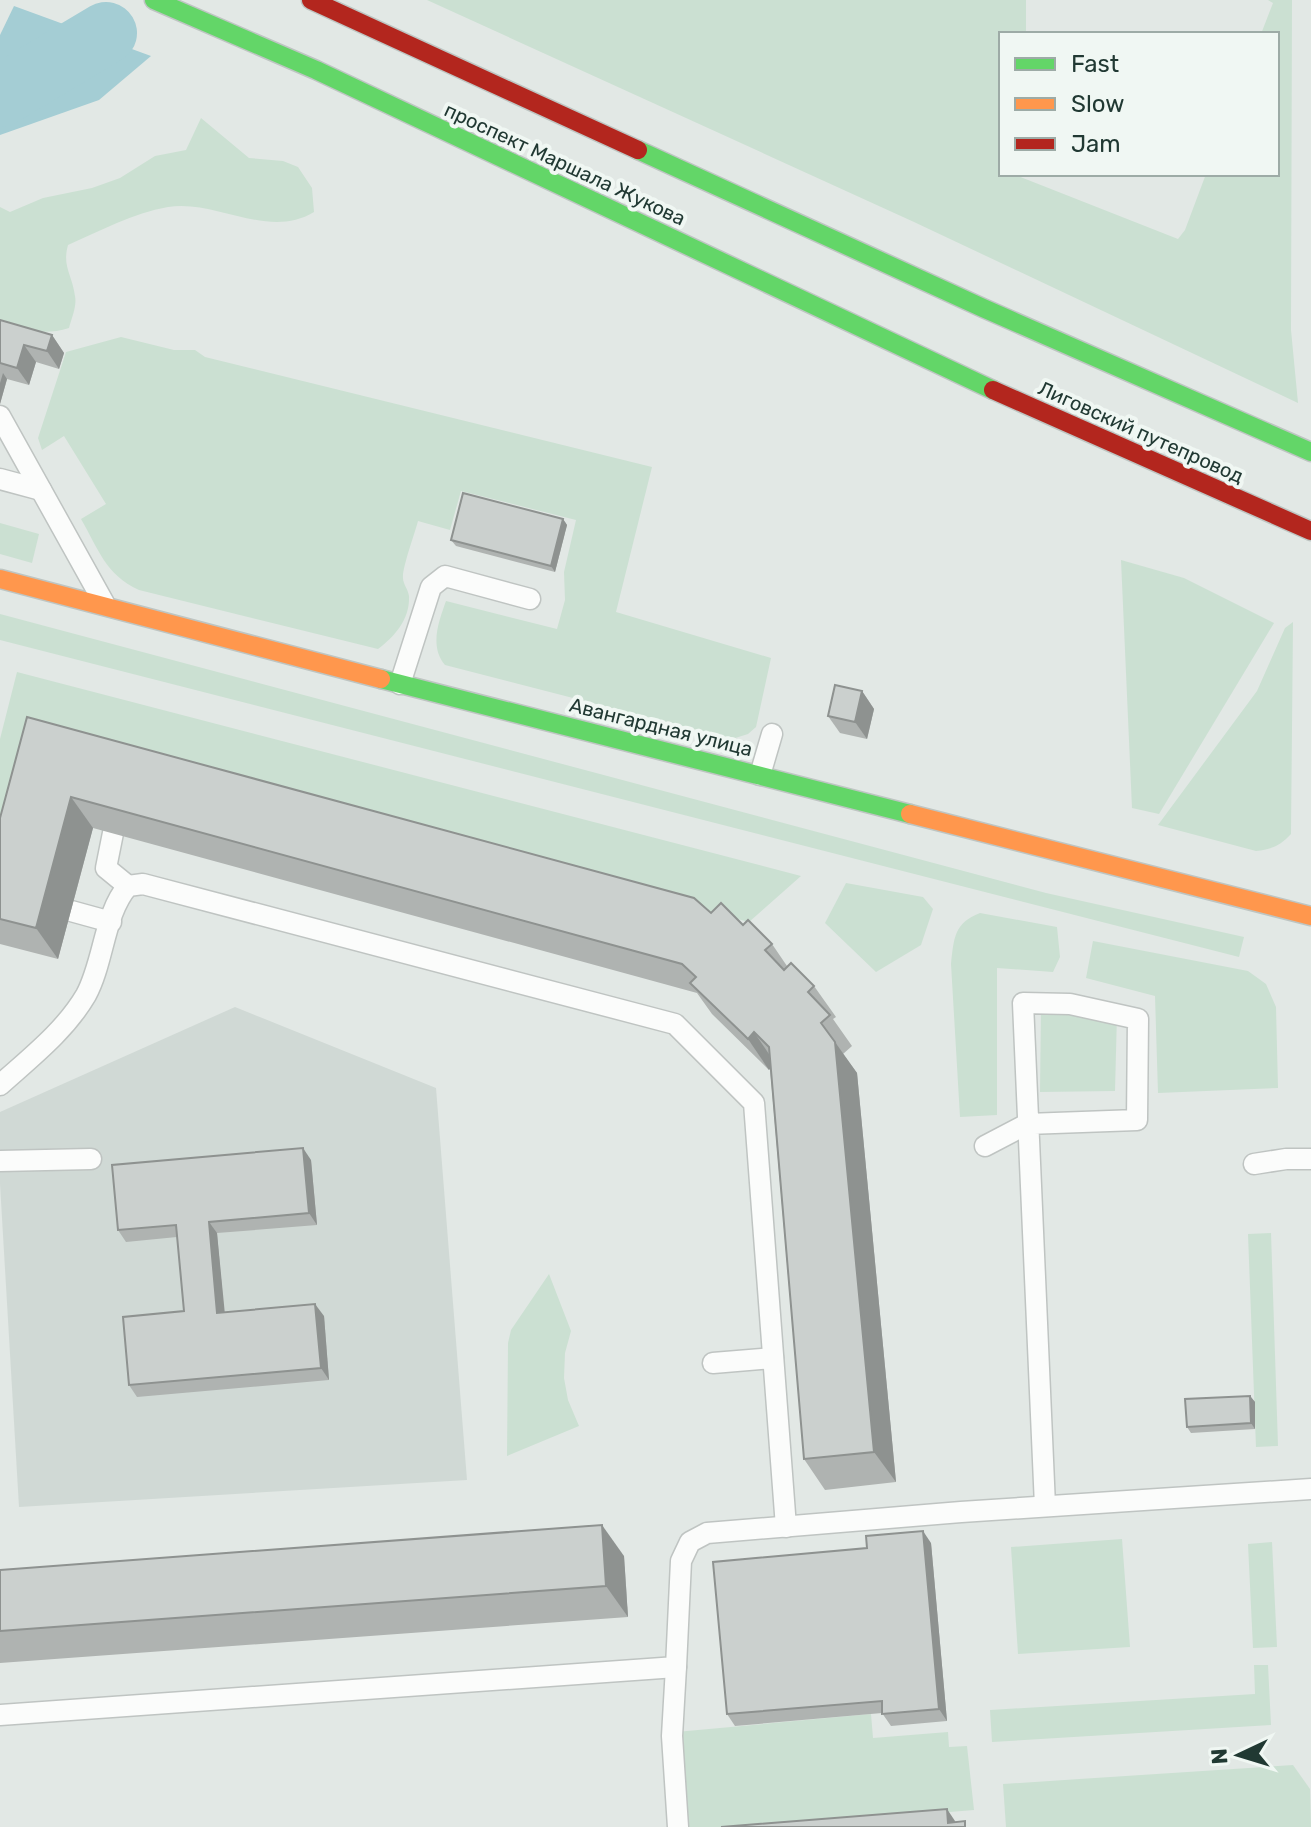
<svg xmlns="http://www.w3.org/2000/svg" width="1311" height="1827" font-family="Rubik,sans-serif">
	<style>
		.built { fill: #d0d9d5 }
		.green { fill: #cbe0d2 }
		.water { fill: #a4cdd4 }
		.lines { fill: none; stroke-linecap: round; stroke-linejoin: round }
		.river { stroke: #a4cdd4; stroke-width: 62 }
		.lane-casing { stroke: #bfc4c2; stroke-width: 23 }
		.fast-casing { stroke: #bec5c2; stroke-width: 21 }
		.slow-casing { stroke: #bec5c2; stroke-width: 21 }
		.jam-casing { stroke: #bec5c2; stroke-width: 21 }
		.lane { stroke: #fbfcfb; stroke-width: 20 }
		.fast { stroke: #63d668; stroke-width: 18 }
		.slow { stroke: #ff974d; stroke-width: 18 }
		.jam { stroke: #b3261e; stroke-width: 18 }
		.wall { fill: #afb3b1 }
		.shaded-wall { fill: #8e9290 }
		.building { fill: #cbd0ce; stroke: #8e9290; stroke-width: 2 }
		.labels { text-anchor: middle; stroke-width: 8; stroke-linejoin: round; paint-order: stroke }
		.street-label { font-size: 20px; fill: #213933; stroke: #f0f7f3 }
	</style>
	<rect width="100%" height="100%" fill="#e2e8e5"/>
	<polygon class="built" points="235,1007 436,1088 467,1480 19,1507 0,1184 0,1112"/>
	<g class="green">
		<polygon points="427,0 1026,0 1026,34 1001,34 1001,174 1013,174 1178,239 1185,230 1206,174 1277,174 1277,34 1261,34 1273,3 1268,0 1292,0 1291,330 1298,403 914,222"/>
		<path d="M 201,118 L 249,158 L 283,161 L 298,167 L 312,188 L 314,212 C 268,240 216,199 168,207 C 133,213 100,231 68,245 C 62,267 72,274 75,296 C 77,306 72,317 69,328 C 44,336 24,330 0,323 L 0,207 L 10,212 L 43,198 L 92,188 L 120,178 L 155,156 L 186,150 Z"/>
		<path d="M 121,337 L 174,350 L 195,350 L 205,357 L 652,467 L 616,612 L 771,658 L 756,727 L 748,734 L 732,739 L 445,665 C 429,646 439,621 446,601 L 557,629 L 565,600 L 564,572 L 576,520 L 461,491 L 450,530 L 418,521 C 415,533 402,568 403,578 C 403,584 408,589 409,596 C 410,619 395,636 378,649 L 139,590 C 105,574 99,550 81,519 L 106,504 L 64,436 L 42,450 L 38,438 L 66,352 Z"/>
		<polygon points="0,523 39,534 32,563 0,554"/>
		<polygon points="1121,560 1184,578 1274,623 1159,814 1132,808"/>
		<polygon points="0,614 1046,893 1244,937 1239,957 0,640"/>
		<path d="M 1293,622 L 1291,834 C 1280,846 1272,849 1256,851 L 1158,825 L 1257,691 L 1285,628 Z"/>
		<polygon points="17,672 801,876 749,922 41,737 0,890 0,739"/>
		<polygon points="846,883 923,897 933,909 921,945 876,972 825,923"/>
		<path d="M 980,913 L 1057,927 L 1060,957 L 1053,972 L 997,968 L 997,1115 L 960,1117 L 951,964 C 954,938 954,923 980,913 Z"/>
		<polygon points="1093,941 1248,971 1266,984 1276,1007 1278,1088 1158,1093 1155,996 1086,978"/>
		<polygon points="1041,1008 1117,1014 1115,1091 1040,1092"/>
		<polygon points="1271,1233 1278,1446 1256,1447 1248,1234"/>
		<polygon points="549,1274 571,1331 565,1353 564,1378 568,1400 579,1426 507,1456 508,1343 511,1330"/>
		<polygon points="1122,1539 1130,1647 1018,1654 1011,1547"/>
		<polygon points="1272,1542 1277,1647 1253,1648 1248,1544"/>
		<polygon points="1254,1665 1268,1665 1271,1725 992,1742 990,1710 1255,1694"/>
		<polygon points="871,1714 873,1738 948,1732 949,1747 967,1746 974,1810 767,1827 683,1827 676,1732"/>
		<polygon points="1293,1765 1310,1789 1311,1827 1006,1827 1003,1784"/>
	</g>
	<polygon class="water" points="14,6 151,56 99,100 0,135 0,35"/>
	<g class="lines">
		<polyline class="river" points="0,96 106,33"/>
		<g class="lane-casing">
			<g id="lane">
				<polyline points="0,416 104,603"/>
				<polyline points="0,479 41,490"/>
				<polyline points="400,684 431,587 445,576 530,599"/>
				<polyline points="760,775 772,734"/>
				<polyline points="113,833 106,868 128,886"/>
				<polyline points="71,911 111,922"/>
				<path d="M 0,1085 C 30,1058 65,1031 86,995 C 104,962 104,913 128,886 L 143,884 L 675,1024 L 754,1103 L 786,1527"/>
				<polyline points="985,1146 1027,1124 1137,1120 1138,1019 1070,1004 1023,1003 1045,1506"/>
				<polyline points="0,1161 91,1159"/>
				<polyline points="1254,1164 1286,1159 1311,1159"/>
				<polyline points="713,1363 773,1358"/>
				<polyline points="676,1667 672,1736 678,1827"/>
				<polyline points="0,1715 676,1667 681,1561 690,1542 707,1533 961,1512 1311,1489"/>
			</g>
		</g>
		<g class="fast-casing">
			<g id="fast">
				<polyline points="154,0 316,70 993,390"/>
				<polyline points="638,150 983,308 1311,452"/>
				<polyline points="381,679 910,814"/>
			</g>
		</g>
		<g class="slow-casing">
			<g id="slow">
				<polyline points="0,579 381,679"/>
				<polyline points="910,814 1311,916"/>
			</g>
		</g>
		<g class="jam-casing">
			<g id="jam">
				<polyline points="311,0 638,150"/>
				<polyline points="993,390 1311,531"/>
			</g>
		</g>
		<use href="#lane" class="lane"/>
		<use href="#fast" class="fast"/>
		<use href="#slow" class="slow"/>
		<use href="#jam" class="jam"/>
	</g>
	<g class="wall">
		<polygon points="0,320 52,335 64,353 59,369 36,362 29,385 7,379 0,404"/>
		<polygon points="563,519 567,525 555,572 456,546 451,540"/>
		<polygon points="862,691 874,709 867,739 840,733 828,716"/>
		<polygon points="27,717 711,913 743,925 772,944 787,966 814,986 836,1017 833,1019 852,1046 843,1054 857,1073 896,1482 825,1490 804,1459 770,1068 769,1070 712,1014 697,993 93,828 58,959 0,944 0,818"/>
		<polygon points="311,1160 317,1225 217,1233 224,1312 324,1316 329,1380 137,1397 129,1385 184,1311 177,1237 126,1242 118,1230"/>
		<polygon points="1250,1396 1255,1402 1255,1429 1191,1433 1187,1427"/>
		<polygon points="931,1543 947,1721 891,1726 882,1713 735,1726 727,1714"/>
		<polygon points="624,1556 628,1617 0,1663 0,1570"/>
	</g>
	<g class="shaded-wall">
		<polygon points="52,335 64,353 59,369 47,351"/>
		<polygon points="24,345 36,362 29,385 17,368"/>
		<polygon points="3,373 7,379 0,404 0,383"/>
		<polygon points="563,519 567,525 555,572 551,566"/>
		<polygon points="862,691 874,709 867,739 855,722"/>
		<polygon points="71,797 93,828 58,959 36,928"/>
		<polygon points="754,1032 775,1063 769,1070 748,1039"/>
		<polygon points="835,1042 857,1073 896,1482 874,1452"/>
		<polygon points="303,1148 311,1160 317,1225 309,1213"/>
		<polygon points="209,1222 217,1233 226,1325 217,1313"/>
		<polygon points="315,1304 324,1316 329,1380 321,1368"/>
		<polygon points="1250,1396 1255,1402 1255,1429 1251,1423"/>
		<polygon points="602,1525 624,1556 628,1617 606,1586"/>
		<polygon points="923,1531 931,1543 947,1721 939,1709"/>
		<polygon points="947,1809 959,1827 948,1823"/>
	</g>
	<g class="building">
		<polygon points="0,320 52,335 47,351 24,345 17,368 0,363"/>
		<polygon points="463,493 563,519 551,566 451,540"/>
		<polygon points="835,685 862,691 855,722 828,716"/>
		<polygon points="27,717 694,898 711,913 721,903 743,925 748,920 772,944 765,950 784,970 791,963 814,986 808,992 830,1015 821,1023 835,1042 874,1452 804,1459 769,1047 754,1032 748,1039 743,1034 690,983 696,977 682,964 71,797 36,928 0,919 0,818"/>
		<polygon points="303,1148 309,1213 209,1222 217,1313 315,1304 321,1368 129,1385 123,1317 184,1311 176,1225 118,1230 112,1165"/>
		<polygon points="1250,1396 1251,1423 1187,1427 1185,1399"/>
		<polygon points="602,1525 606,1586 0,1631 0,1570"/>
		<polygon points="923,1531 939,1709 882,1714 882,1701 727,1714 713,1562 867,1548 866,1536"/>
		<polygon points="947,1809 948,1823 965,1821 965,1827 721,1827"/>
	</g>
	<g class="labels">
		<g class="street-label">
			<text transform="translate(565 164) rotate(25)" y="7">проспект Маршала Жукова</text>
			<text transform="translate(1141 432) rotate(24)" y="7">Лиговский путепровод</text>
			<text transform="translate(661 727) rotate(14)" y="7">Авангардная улица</text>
		</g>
	</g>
	<rect x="999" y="32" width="280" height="144" fill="#f0f7f3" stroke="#9daba6" stroke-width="2"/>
	<rect x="1015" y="58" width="40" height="12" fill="#63d668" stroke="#9daba6" stroke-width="2"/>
	<text x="1071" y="72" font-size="24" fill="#213933">Fast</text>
	<rect x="1015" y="98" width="40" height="12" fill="#ff974d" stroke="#9daba6" stroke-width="2"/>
	<text x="1071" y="112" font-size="24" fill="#213933">Slow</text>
	<rect x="1015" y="138" width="40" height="12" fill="#b3261e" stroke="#9daba6" stroke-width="2"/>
	<text x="1071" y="152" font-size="24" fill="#213933">Jam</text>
	<g transform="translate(1239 1755) rotate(266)" stroke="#f0f7f3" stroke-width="6" paint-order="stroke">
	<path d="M0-6L14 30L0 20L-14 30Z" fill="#213933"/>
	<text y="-12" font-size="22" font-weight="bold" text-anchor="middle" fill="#213933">N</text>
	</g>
</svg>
